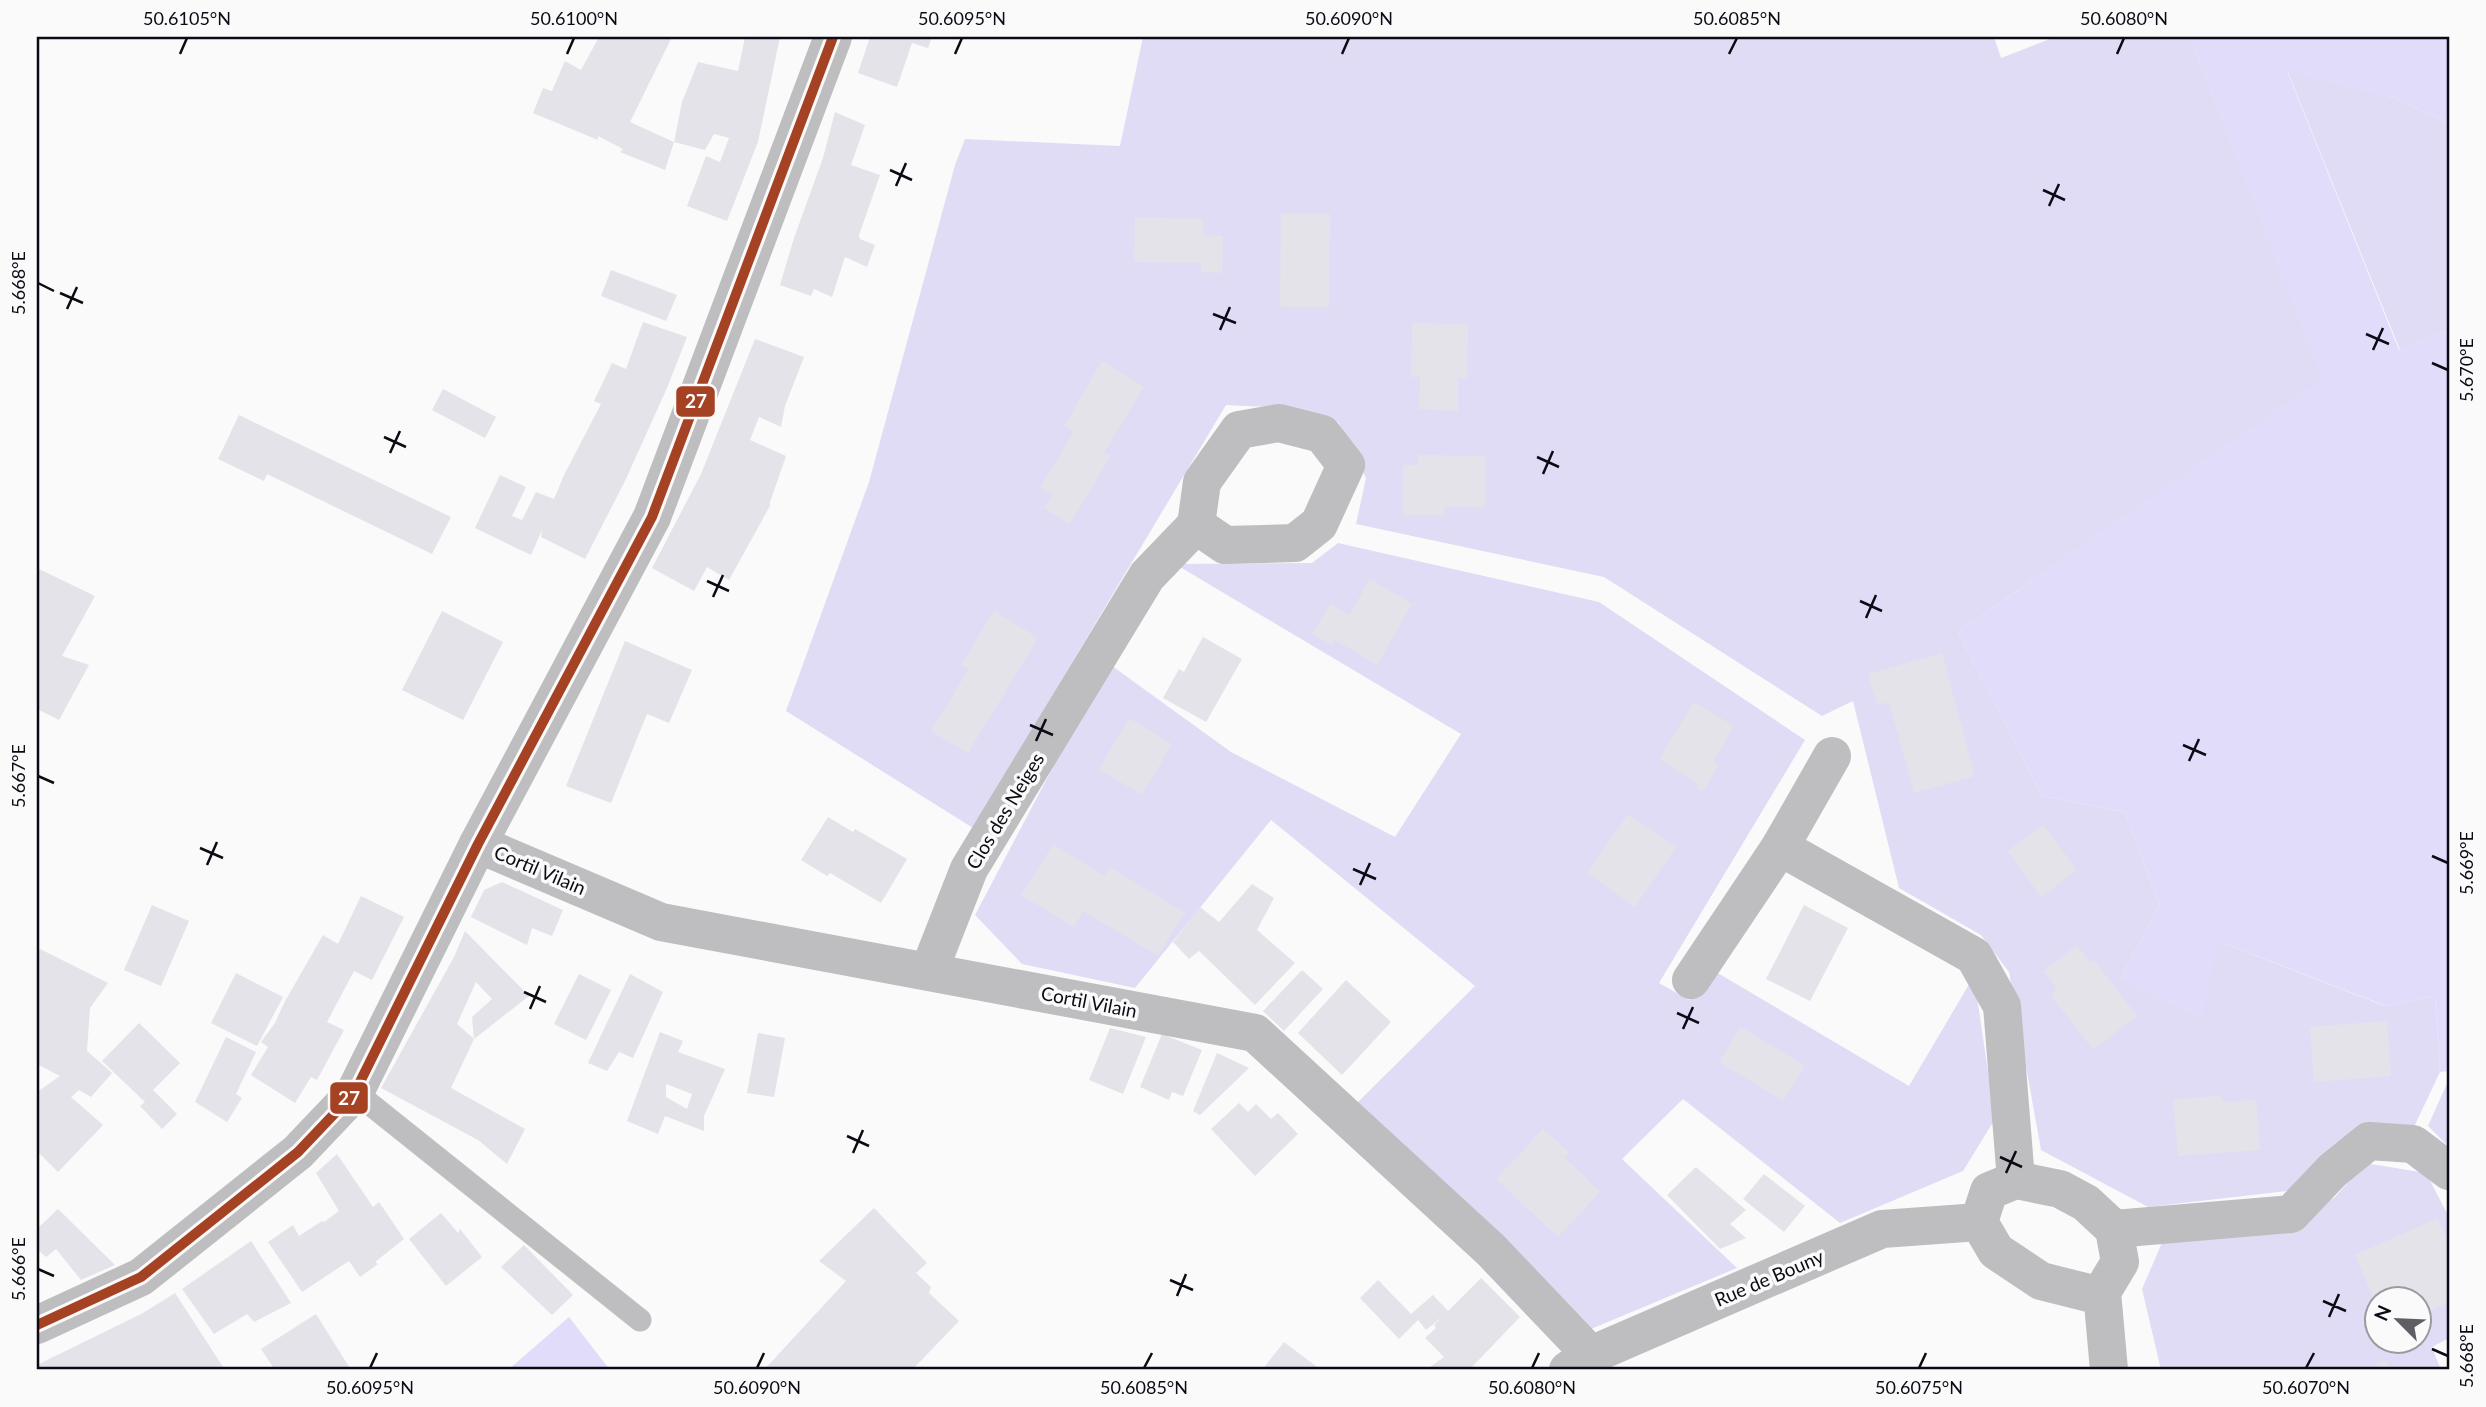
<svg xmlns="http://www.w3.org/2000/svg" width="2486" height="1407" font-family="Lato,sans-serif">
	<style>
		.green { fill: #e1dcf5; fill-rule: evenodd }
		.forest { fill: #e1dcf9 }
		.building { fill: #e4e3e9; fill-rule: evenodd }
		.lines { fill: none; stroke-linecap: round; stroke-linejoin: round }
		.service { stroke: #bebdc0; stroke-width: 23 }
		.minor { stroke: #bebdc0; stroke-width: 38 }
		.tertiary { stroke: #bebdc0; stroke-width: 38 }
		.bus-1-casing { stroke: #fafafa; stroke-width: 16 }
		.bus-1 { stroke: #a64224; stroke-width: 10 }
		.ticks { fill: none; stroke: #0c0a14; stroke-width: 2.5 }
		.labels { text-anchor: middle; stroke-width: 7; stroke-linejoin: round; paint-order: stroke }
		.street-label { font-size: 19px; fill: #0c0a14; stroke: #fafafa }
		.line-badge { stroke: #fafafa; stroke-width: 2.5 }
		.badge-label { font-size: 19px; text-anchor: middle; font-weight: bold; fill: #fff }
		.neatline { fill: none; stroke: #0c0a14; stroke-width: 2.5 }
		.ticks-label { font-size: 18px; text-anchor: middle; fill: #0c0a14 }
	</style>
	<rect width="100%" height="100%" fill="#fafafa"/>
	<g class="green">
		<polygon points="1143,37 1994,37 2001,58 2055,37 2190,37 2323,379 1958,632 2042,796 2125,812 2159,905 2120,980 2218,941 2385,1006 2435,996 2440,1072 2414,1127 2365,1123 2287,1191 2148,1207 2041,1150 2009,972 1981,935 1899,888 1853,701 1822,716 1604,577 1356,524 1366,478 1338,422 1289,408 1226,405 973,828 786,711 869,482 955,165 965,139 1120,146"/>
		<polygon points="2287,70 2392,97 2449,123 2449,330 2400,350"/>
		<polygon points="1338,543 1599,602 1805,740 1659,983 1689,1000 1704,965 1909,1086 1974,976 1995,1119 1963,1171 1840,1223 1683,1099 1622,1159 1737,1268 1591,1329 1355,1105 1475,986 1271,820 1135,988 1022,964 975,915 1108,663 1231,752 1395,837 1461,734 1175,564 1312,563"/>
		<polygon points="2449,1079 2449,1147 2428,1126"/>
		<path d="M 2365,1163 L 2426,1173 L 2449,1217 L 2449,1338 L 2432,1347 L 2441,1370 L 2161,1370 L 2142,1289 L 2164,1238 L 2277,1234 L 2335,1197 ZM 2378,1298 L 2420,1298 L 2420,1340 L 2378,1340 Z"/>
	</g>
	<g class="forest">
		<polygon points="2190,37 2449,37 2449,123 2392,97 2287,71 2399,350 2449,330 2449,1071 2440,1072 2435,996 2386,1006 2218,941 2201,1019 2120,980 2159,905 2125,812 2042,796 1958,632 2322,379"/>
		<polygon points="569,1317 610,1370 508,1370"/>
	</g>
	<g class="building">
		<polygon points="599,37 672,37 630,122 674,142 665,170 620,152 623,149 598,136 598,140 533,113 543,88 552,91 565,61 581,70"/>
		<polygon points="745,37 780,37 758,142 727,221 687,206 706,156 720,162 729,138 714,134 705,150 674,142 682,102 698,62 738,71"/>
		<polygon points="870,37 932,37 928,48 912,43 897,87 858,73"/>
		<polygon points="835,112 865,125 851,165 880,175 859,235 860,239 875,245 867,267 845,257 832,297 814,289 811,296 780,285 794,238 823,158"/>
		<polygon points="1281,213 1330,214 1329,307 1280,307"/>
		<polygon points="1135,217 1203,219 1203,235 1223,236 1222,273 1201,272 1201,263 1134,262"/>
		<polygon points="611,270 677,295 666,321 601,296"/>
		<polygon points="643,322 687,337 667,388 625,481 585,559 541,537 542,530 531,555 475,528 500,475 526,487 512,516 522,520 536,492 554,499 564,475 601,404 594,401 612,363 626,369"/>
		<polygon points="1412,323 1468,324 1467,378 1458,378 1458,411 1419,409 1420,377 1411,377"/>
		<polygon points="755,339 804,357 785,406 781,427 759,417 750,440 786,456 769,505 771,504 729,580 707,567 694,591 652,568 701,474"/>
		<polygon points="1102,361 1144,387 1105,451 1098,448 1111,456 1070,524 1044,508 1052,495 1040,487 1074,432 1064,426"/>
		<polygon points="443,389 496,417 485,438 432,410"/>
		<polygon points="239,415 451,517 432,554 267,474 264,481 218,459"/>
		<polygon points="1418,455 1486,456 1485,507 1444,507 1444,515 1403,515 1403,465 1418,465"/>
		<polygon points="37,568 95,596 62,656 89,665 59,720 37,709"/>
		<polygon points="1370,579 1412,604 1377,665 1335,640 1332,645 1312,634 1330,604 1349,615"/>
		<polygon points="442,611 503,642 463,720 402,690"/>
		<polygon points="994,611 1038,638 968,753 931,731 969,669 961,665"/>
		<polygon points="1203,637 1242,659 1206,722 1163,698 1179,669 1184,672"/>
		<polygon points="625,641 692,670 669,723 647,714 611,803 566,786"/>
		<polygon points="1942,653 1975,776 1914,793 1889,702 1877,705 1868,674"/>
		<polygon points="1694,702 1734,726 1714,761 1719,765 1703,791 1698,789 1698,784 1659,759"/>
		<polygon points="1129,718 1172,744 1142,795 1099,769"/>
		<polygon points="1628,814 1676,847 1635,907 1587,873"/>
		<polygon points="828,817 853,832 855,829 907,859 881,903 830,873 827,876 801,860"/>
		<polygon points="2043,825 2077,870 2041,897 2008,851"/>
		<polygon points="1053,844 1104,876 1110,867 1185,913 1158,956 1083,911 1074,927 1021,895"/>
		<polygon points="502,882 563,910 552,936 532,928 527,945 471,917 484,890"/>
		<polygon points="1252,884 1274,898 1257,930 1295,963 1255,1005 1199,951 1189,959 1173,942 1200,907 1219,922"/>
		<polygon points="361,896 404,917 372,980 354,971 327,1022 344,1030 317,1080 311,1077 295,1103 251,1075 268,1047 261,1042 275,1023 284,1003 323,935 338,944"/>
		<polygon points="152,905 189,921 161,986 124,970"/>
		<polygon points="1804,905 1848,928 1810,1001 1766,979"/>
		<polygon points="465,931 529,996 474,1039 472,1017 492,999 476,982 457,1024 474,1039 451,1088 525,1129 507,1164 478,1140 381,1088 454,957"/>
		<polygon points="2077,945 2091,963 2095,961 2137,1016 2093,1050 2051,995 2057,989 2044,971"/>
		<polygon points="40,949 108,983 90,1008 87,1051 112,1073 91,1097 79,1090 71,1097 103,1125 58,1172 37,1151 37,1092 60,1076 37,1064 37,957"/>
		<polygon points="1302,970 1323,989 1284,1031 1263,1011"/>
		<polygon points="236,973 283,997 257,1046 211,1023"/>
		<polygon points="579,974 611,990 586,1040 554,1024"/>
		<polygon points="630,974 663,992 633,1058 619,1052 607,1071 588,1063"/>
		<polygon points="1346,980 1391,1022 1342,1075 1298,1033"/>
		<polygon points="2387,1021 2391,1076 2314,1082 2310,1027"/>
		<polygon points="139,1023 180,1063 153,1090 177,1114 162,1129 140,1106 145,1102 102,1061"/>
		<polygon points="1741,1027 1805,1066 1783,1101 1719,1062"/>
		<polygon points="1110,1028 1146,1037 1123,1094 1089,1080"/>
		<path d="M 660,1032 L 683,1041 L 678,1052 L 725,1069 L 704,1116 L 704,1131 L 665,1116 L 658,1134 L 627,1121 ZM 666,1084 L 692,1094 L 687,1109 L 666,1097 Z"/>
		<polygon points="758,1033 785,1038 774,1097 747,1093"/>
		<polygon points="1162,1034 1202,1050 1183,1096 1172,1092 1169,1100 1140,1087"/>
		<polygon points="226,1037 256,1052 236,1094 242,1098 227,1122 195,1102"/>
		<polygon points="1217,1053 1249,1068 1200,1115 1193,1111"/>
		<polygon points="2221,1095 2223,1102 2256,1100 2260,1150 2178,1156 2173,1100"/>
		<polygon points="1239,1103 1248,1112 1256,1104 1271,1119 1278,1113 1298,1134 1255,1176 1211,1129"/>
		<polygon points="1543,1129 1569,1152 1564,1157 1600,1192 1558,1237 1496,1179"/>
		<polygon points="337,1154 373,1207 379,1202 404,1239 375,1262 378,1264 360,1277 349,1261 302,1292 268,1242 293,1225 299,1236 322,1221 324,1222 339,1211 316,1173"/>
		<polygon points="1696,1167 1746,1210 1730,1224 1746,1238 1720,1249 1667,1195"/>
		<polygon points="1764,1174 1805,1206 1784,1232 1743,1199"/>
		<polygon points="874,1208 927,1263 916,1273 931,1287 929,1293 959,1321 912,1370 764,1370 846,1281 819,1261"/>
		<polygon points="58,1209 115,1265 81,1280 56,1249 46,1257 37,1249 37,1229"/>
		<polygon points="441,1213 458,1233 460,1229 482,1257 446,1286 409,1239"/>
		<polygon points="2438,1218 2449,1244 2449,1302 2420,1315 2420,1298 2377,1298 2377,1306 2355,1255"/>
		<polygon points="251,1241 291,1303 254,1322 247,1314 214,1334 182,1289"/>
		<polygon points="524,1245 573,1295 552,1315 501,1267"/>
		<polygon points="1481,1278 1520,1317 1469,1370 1426,1370 1444,1357 1425,1338 1436,1328 1434,1325 1442,1317 1426,1330 1418,1320 1399,1339 1360,1298 1378,1280 1411,1314 1433,1295 1448,1311"/>
		<polygon points="175,1293 225,1370 37,1370 37,1365 143,1313"/>
		<polygon points="316,1314 351,1370 275,1370 261,1349"/>
		<polygon points="1284,1342 1321,1370 1262,1370"/>
		<polygon points="2386,1360 2391,1370 2365,1370"/>
	</g>
	<g class="lines">
		<polyline class="service" points="355,1092 640,1320"/>
		<g class="minor">
			<polyline points="478,844 661,922 1255,1033 1491,1250 1591,1355"/>
			<polyline points="1780,847 1832,756"/>
			<polyline points="929,971 969,869 1147,576 1196,525 1202,482 1239,430 1279,423 1322,434 1346,465 1319,524 1295,543 1225,545 1196,525"/>
			<polyline points="1691,980 1780,847 1974,956 2002,1006 2016,1180"/>
			<polyline points="2114,1229 2291,1214 2333,1170 2369,1141 2413,1144 2449,1171"/>
			<polyline points="37,1325 141,1277 298,1152 355,1092 478,844 652,517 833,37"/>
		</g>
		<g class="tertiary">
			<polyline points="2102,1292 2093,1294 2041,1281 1996,1251 1979,1222 1989,1191 2016,1180 2060,1189 2086,1203 2114,1229 2120,1262 2102,1292 2109,1370"/>
			<polyline points="1568,1370 1591,1355 1882,1229 1979,1222"/>
		</g>
		<g class="bus-1-casing">
			<polyline id="bus-1" points="37,1325 141,1277 298,1152 355,1092 478,844 652,517 833,37"/>
		</g>
		<use href="#bus-1" class="bus-1"/>
	</g>
	<path class="ticks" d="M 180,54 L 187,38M 567,54 L 574,38M 955,54 L 962,38M 1342,54 L 1349,38M 1729,54 L 1737,38M 2117,54 L 2124,38M 890,170 L 912,180M 896,186 L 906,163M 2043,190 L 2065,200M 2049,206 L 2059,184M 38,283 L 54,291M 60,293 L 83,303M 67,309 L 77,287M 1213,314 L 1236,323M 1220,330 L 1230,307M 2366,334 L 2389,344M 2373,350 L 2383,328M 2432,363 L 2448,370M 384,437 L 406,447M 390,453 L 400,431M 1537,457 L 1559,467M 1543,474 L 1553,451M 707,581 L 729,591M 713,597 L 723,575M 1860,601 L 1882,611M 1866,618 L 1876,595M 1030,725 L 1053,735M 1036,741 L 1046,719M 2183,745 L 2206,755M 2189,761 L 2199,739M 38,776 L 54,783M 200,848 L 223,858M 2432,856 L 2448,863M 207,865 L 217,842M 1353,869 L 1376,879M 1360,885 L 1370,863M 524,992 L 546,1002M 530,1009 L 540,986M 1677,1013 L 1699,1023M 1683,1029 L 1693,1007M 847,1136 L 869,1146M 853,1153 L 863,1130M 2000,1157 L 2022,1167M 2006,1173 L 2016,1151M 38,1269 L 54,1276M 1170,1280 L 1193,1290M 1177,1296 L 1186,1274M 2323,1301 L 2346,1311M 2329,1317 L 2339,1294M 2432,1349 L 2448,1356M 370,1368 L 377,1353M 757,1368 L 764,1353M 1144,1368 L 1152,1353M 1532,1368 L 1539,1353M 1919,1368 L 1926,1353M 2306,1368 L 2314,1353"/>
	<g class="labels">
		<g class="street-label">
			<text transform="translate(1005 811) rotate(-59)" y="7">Clos des Neiges</text>
			<text transform="translate(540 870) rotate(23)" y="7">Cortil Vilain</text>
			<text transform="translate(1089 1002) rotate(11)" y="7">Cortil Vilain</text>
			<text transform="translate(1769 1278) rotate(-23)" y="7">Rue de Bouny</text>
		</g>
	</g>
	<g class="line-badge">
		<rect x="675" y="385" width="41" height="33" rx="7" fill="#a64224"/>
		<rect x="329" y="1081" width="40" height="34" rx="7" fill="#a64224"/>
	</g>
	<g class="badge-label">
		<text x="696" y="408">27</text>
		<text x="349" y="1105">27</text>
	</g>
	<rect width="2486" height="1407" fill="none" stroke="#fafafa" stroke-width="77"/>
	<g transform="translate(2398 1320) rotate(294)"><circle r="33" fill="#fafafa" stroke="#9b9a9e" stroke-width="2"/>
	<path d="M0-5L12 26L0 18L-12 26Z" fill="#5f5e64"/>
	<text y="-10" font-size="19" font-weight="bold" text-anchor="middle" fill="#0c0a14">N</text>
	</g>
	<rect x="38" y="38" width="2410" height="1330" class="neatline"/>
	<g class="ticks-label">
		<text x="187" y="25">50.6105°N</text>
		<text x="574" y="25">50.6100°N</text>
		<text x="962" y="25">50.6095°N</text>
		<text x="1349" y="25">50.6090°N</text>
		<text x="1737" y="25">50.6085°N</text>
		<text x="2124" y="25">50.6080°N</text>
		<text transform="translate(19 283) rotate(-90)" y="6">5.668°E</text>
		<text transform="translate(2467 370) rotate(-90)" y="6">5.670°E</text>
		<text transform="translate(19 776) rotate(-90)" y="6">5.667°E</text>
		<text transform="translate(2467 863) rotate(-90)" y="6">5.669°E</text>
		<text transform="translate(19 1269) rotate(-90)" y="6">5.666°E</text>
		<text transform="translate(2467 1356) rotate(-90)" y="6">5.668°E</text>
		<text x="370" y="1394">50.6095°N</text>
		<text x="757" y="1394">50.6090°N</text>
		<text x="1144" y="1394">50.6085°N</text>
		<text x="1532" y="1394">50.6080°N</text>
		<text x="1919" y="1394">50.6075°N</text>
		<text x="2306" y="1394">50.6070°N</text>
	</g>
</svg>
